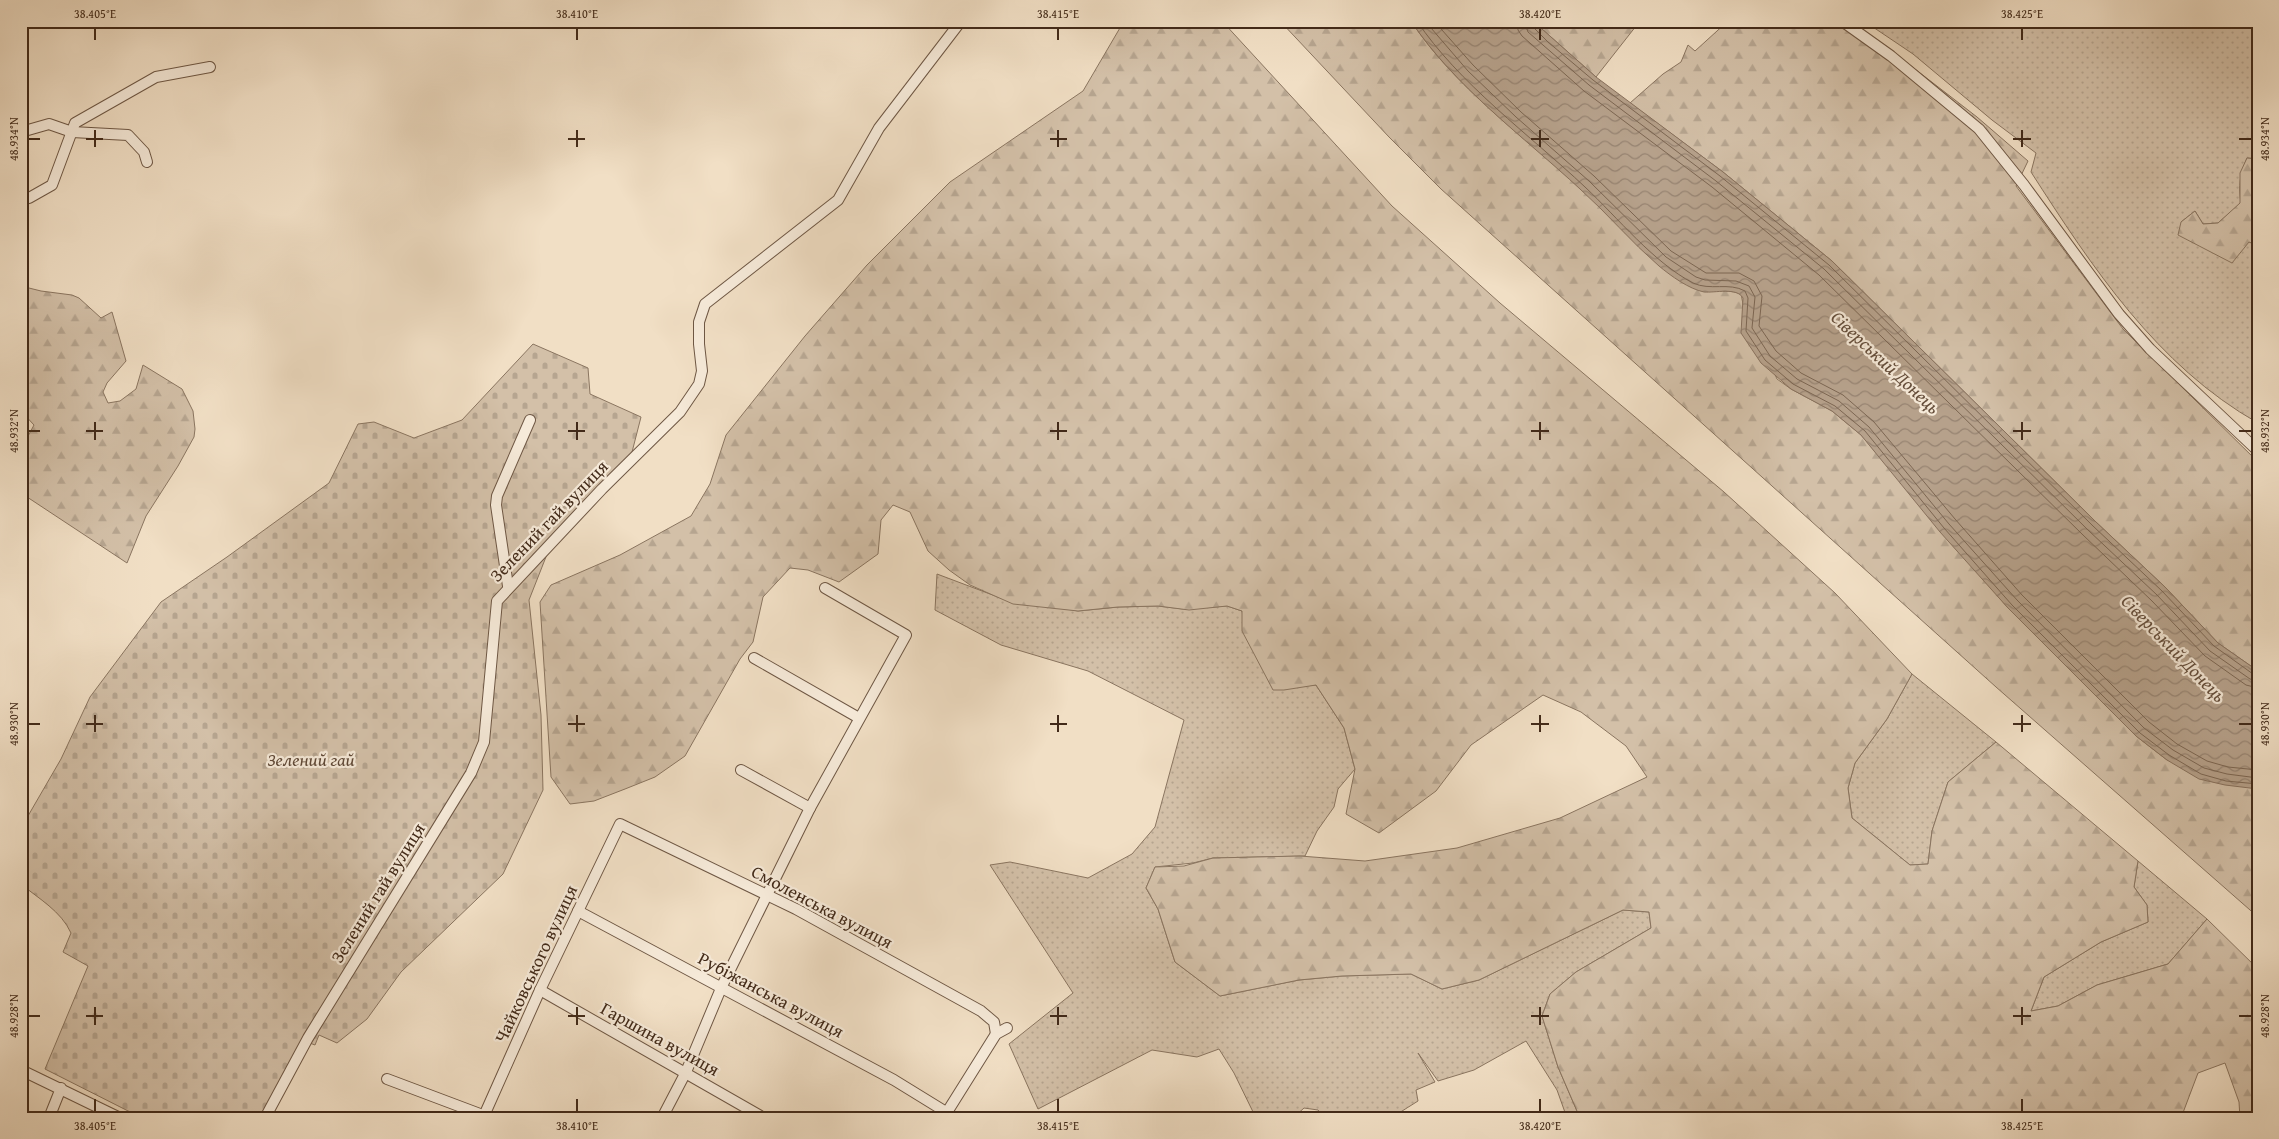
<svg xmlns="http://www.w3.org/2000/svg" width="2279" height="1139" font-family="'Gentium Book Plus',serif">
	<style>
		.grass { fill: url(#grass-dots); stroke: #8a7560 }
		.forest { fill: url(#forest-firs); stroke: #8a7560 }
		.cemetery { fill: url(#cemetery-stones); stroke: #8a7560 }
		.water { fill: url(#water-waves); stroke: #88715d }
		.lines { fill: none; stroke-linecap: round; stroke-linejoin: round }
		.shore { stroke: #7c6652; stroke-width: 1 }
		.minor-casing { stroke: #6e5744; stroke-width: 12 }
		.minor { stroke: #f6ead9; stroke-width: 10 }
		.ticks { fill: none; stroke: #422a19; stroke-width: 2 }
		.labels { text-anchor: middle; stroke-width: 4.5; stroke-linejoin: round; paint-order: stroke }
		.street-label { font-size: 18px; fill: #422a19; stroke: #f6ead9 }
		.park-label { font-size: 18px; font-style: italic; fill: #5f4836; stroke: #f6ead9 }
		.water-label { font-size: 19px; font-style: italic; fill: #654e3b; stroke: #f6ead9 }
		.neatline { fill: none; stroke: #422a19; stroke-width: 2 }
		.ticks-label { font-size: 12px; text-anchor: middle; fill: #422a19 }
	</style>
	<defs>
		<pattern id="grass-dots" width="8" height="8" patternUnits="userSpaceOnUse" patternTransform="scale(1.25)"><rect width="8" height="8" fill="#d3c0a8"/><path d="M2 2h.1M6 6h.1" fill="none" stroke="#b6a590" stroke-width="1.8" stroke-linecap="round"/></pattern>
		<pattern id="forest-firs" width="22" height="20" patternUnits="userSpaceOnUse" patternTransform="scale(1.25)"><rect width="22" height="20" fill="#d3c0a8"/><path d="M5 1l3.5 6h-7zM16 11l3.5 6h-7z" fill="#b6a590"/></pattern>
		<pattern id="cemetery-stones" width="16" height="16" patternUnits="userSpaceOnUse" patternTransform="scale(1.25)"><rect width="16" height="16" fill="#d3c0a8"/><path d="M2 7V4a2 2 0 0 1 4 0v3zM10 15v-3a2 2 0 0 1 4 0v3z" fill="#b6a590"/></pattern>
		<pattern id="water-waves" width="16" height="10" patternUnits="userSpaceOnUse" patternTransform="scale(1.25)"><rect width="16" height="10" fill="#b6a18b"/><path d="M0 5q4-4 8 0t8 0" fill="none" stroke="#968371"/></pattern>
	</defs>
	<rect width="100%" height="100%" fill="#f1dfc5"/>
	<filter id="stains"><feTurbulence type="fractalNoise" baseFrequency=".004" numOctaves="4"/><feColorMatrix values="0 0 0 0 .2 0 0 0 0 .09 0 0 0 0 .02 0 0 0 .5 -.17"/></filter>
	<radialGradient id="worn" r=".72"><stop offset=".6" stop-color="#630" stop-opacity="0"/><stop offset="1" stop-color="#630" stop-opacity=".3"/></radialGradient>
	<g class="grass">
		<path d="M 1864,21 L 2258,21 L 2258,159 L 2247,158 C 2240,174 2238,186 2241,203 L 2218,223 L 2203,224 L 2195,211 L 2181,222 L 2250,242 L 2258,246 L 2258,423 C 2157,366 2092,267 2031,172 L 2036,153 L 1992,120 L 1913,54 Z"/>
		<polygon points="937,574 998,597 1078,611 1118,607 1158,606 1183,609 1227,606 1242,611 1273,689 1316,685 1344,728 1355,769 1338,789 1334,807 1317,831 1305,856 1213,858 1193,863 1155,867 1146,888 1158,909 1175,962 1220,996 1299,980 1342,976 1411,974 1442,989 1479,980 1623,910 1649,912 1651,928 1576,972 1550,994 1542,1016 1558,1067 1580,1118 1567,1118 1557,1090 1526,1041 1474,1070 1438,1081 1418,1053 1435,1082 1416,1090 1418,1101 1391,1118 1325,1118 1318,1110 1304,1108 1293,1118 1256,1118 1234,1073 1219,1049 1197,1057 1152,1050 1038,1109 1009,1044 1073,993 990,865 1010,862 1088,878 1132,854 1155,827 1184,720 1088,671 1001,645 935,610"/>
		<polygon points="1912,674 1996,742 1948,782 1932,831 1928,864 1910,865 1852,818 1848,788 1855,763 1887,719"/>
		<polygon points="2138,861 2207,919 2168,964 2097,985 2058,1006 2031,1011 2044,977 2101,942 2148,922 2147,905 2134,887"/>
	</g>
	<g class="forest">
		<polygon points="1124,21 1222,21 1392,206 1500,303 1724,492 1835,593 1912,674 1887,719 1855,763 1848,788 1852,818 1910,865 1928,864 1932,831 1948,782 1996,742 2138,861 2134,887 2147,905 2148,922 2101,942 2044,977 2031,1011 2058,1006 2097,985 2168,964 2207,919 2258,969 2258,1118 2240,1118 2239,1102 2225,1063 2198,1073 2181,1118 1580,1118 1558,1067 1542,1016 1550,994 1576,972 1651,928 1649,912 1623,910 1479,980 1442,989 1411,974 1342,976 1299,980 1220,996 1175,962 1158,909 1146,888 1155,867 1184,866 1213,858 1300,856 1365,861 1457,848 1560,818 1647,777 1626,746 1581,712 1543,695 1471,745 1436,791 1379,833 1346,814 1355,769 1344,728 1316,685 1284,690 1273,690 1242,631 1242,611 1227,606 1189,610 1158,606 1118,607 1078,611 1013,604 970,585 949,570 928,551 910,512 893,505 881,520 878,554 839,582 808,570 790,568 763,597 753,642 740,659 685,756 655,777 625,789 594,801 570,804 551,777 540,602 551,585 620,555 691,516 710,484 726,435 805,336 867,265 950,182 1083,91"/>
		<path d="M 1280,21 L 1411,21 C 1445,73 1497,116 1544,156 C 1593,200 1642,243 1691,287 C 1708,293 1727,288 1741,294 L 1743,304 L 1777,379 L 1791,389 L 1832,411 L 1861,435 L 2008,608 L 2136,736 L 2167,760 L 2258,789 L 2258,917 L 1996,687 L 1441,189 L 1389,137 Z"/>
		<polygon points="1533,21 1640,21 1596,77"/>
		<polygon points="1728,21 1842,21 1889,49 1977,117 2028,161 2016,186 2123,329 2258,462 2258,671 2218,643 2165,587 2096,522 1832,261 1723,172 1630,103 1663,74 1681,62 1688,45 1695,51"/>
		<polygon points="2247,158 2258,159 2258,246 2249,242 2232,263 2178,235 2181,222 2195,211 2203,224 2218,223 2240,203 2240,173"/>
		<polygon points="21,286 41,291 72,295 79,298 101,318 112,312 126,361 107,383 103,392 108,403 120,401 136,389 143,365 182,389 193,411 195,429 194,437 178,466 146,516 127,563 21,493 21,449 34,425 21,411"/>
	</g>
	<path class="cemetery" d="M 533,344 L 588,368 L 590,394 L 641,417 L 631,456 L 555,534 L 529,600 L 541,715 L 543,790 L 503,874 L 401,972 L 367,1019 L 337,1043 L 319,1035 L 315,1045 L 302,1040 L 261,1118 L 142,1118 L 45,1069 L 88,966 L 63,952 L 71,933 C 61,911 39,899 21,884 L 21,828 L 61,759 L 90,697 L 161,602 L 227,557 L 329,483 L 358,424 L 374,422 L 414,438 L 462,420 Z"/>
	<path class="water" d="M 1411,21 L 1533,21 L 1596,77 L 1723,172 L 1832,261 L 2096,522 L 2165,587 L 2218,643 L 2258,671 L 2258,789 L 2225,785 L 2199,779 L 2167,760 L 2136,736 L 2008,608 L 1940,532 L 1861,435 L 1832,411 L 1791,389 L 1761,363 L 1741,333 L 1743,298 C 1737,287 1715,293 1704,292 C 1689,289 1671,276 1659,266 C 1631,242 1607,213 1580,189 C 1524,137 1454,86 1411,21 Z"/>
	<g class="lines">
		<g class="shore">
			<path d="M 1417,21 C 1458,83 1531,136 1585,187 C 1618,218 1653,262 1693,283 C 1710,291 1729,282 1745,291 L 1748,298 L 1746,331 L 1765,360 L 1793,384 L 1835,406 L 1865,431 L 1944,528 L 2012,605 L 2140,733 L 2169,755 L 2201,774 L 2226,781 L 2258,784"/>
			<polyline points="1425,21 1468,71 1516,117 1589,181 1666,257 1696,277 1705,280 1736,281 1749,286 1755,297 1752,328 1770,356 1797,379 1839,401 1869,427 1949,524 2017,600 2144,728 2173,750 2204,768 2227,774 2258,778"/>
			<polyline points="1434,21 1473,65 1521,112 1594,176 1671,251 1706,273 1739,273 1754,281 1762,296 1759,326 1776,351 1801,373 1843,395 1874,422 1955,519 2022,595 2149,722 2177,744 2207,761 2228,767 2258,770"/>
			<polyline points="1517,21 1518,30 1522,36 1584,91 1712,187 1819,275 2083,535 2152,601 2205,656 2246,685 2258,688"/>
			<polyline points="1524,21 1528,32 1589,85 1716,181 1824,269 2088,530 2157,595 2210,651 2250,679 2258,681"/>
			<polyline points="1530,21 1532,26 1548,42 1593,80 1720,176 1829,265 2093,526 2162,591 2214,646 2253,674 2258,675"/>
		</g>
		<g class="minor-casing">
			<g id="minor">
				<polyline points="1842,21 1891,56 1979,129 2024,185 2119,314 2150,349 2258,451"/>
				<polyline points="21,132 49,124 72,132 128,135 144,152 147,162"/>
				<polyline points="21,200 29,198 52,185 75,123 156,77 210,67"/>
				<polyline points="508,586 496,505 497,496 530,420"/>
				<polyline points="754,658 859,718"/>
				<polyline points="741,770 810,808"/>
				<polyline points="578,911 894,1080 946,1112"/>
				<polyline points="540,990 764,1118"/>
				<polyline points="21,1070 120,1118"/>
				<polyline points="387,1079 488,1117"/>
				<polyline points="944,1117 996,1034 1007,1028"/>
				<polyline points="49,1118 61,1088"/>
				<polyline points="265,1118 308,1038 471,773 484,742 497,601 602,489 680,412 699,384 702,371 699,344 699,322 705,304 838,200 879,128 961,21"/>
				<polyline points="483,1118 540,990 620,824 796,909 981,1011 994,1022 996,1034"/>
				<polyline points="662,1118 686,1072 722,986 810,808 906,635 825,588"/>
			</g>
		</g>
		<use href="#minor" class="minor"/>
	</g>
	<path class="ticks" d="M 95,28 L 95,40M 577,28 L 577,40M 1058,28 L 1058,40M 1540,28 L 1540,40M 2022,28 L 2022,40M 95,130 L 95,147M 577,130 L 577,147M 1058,130 L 1058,147M 1540,130 L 1540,147M 2022,130 L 2022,147M 28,139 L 40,139M 86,139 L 103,139M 568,139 L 585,139M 1050,139 L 1067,139M 1531,139 L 1549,139M 2013,139 L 2031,139M 2239,139 L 2252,139M 95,422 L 95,440M 577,422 L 577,440M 1058,422 L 1058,440M 1540,422 L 1540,440M 2022,422 L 2022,440M 28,431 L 40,431M 86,431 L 103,431M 568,431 L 585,431M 1050,431 L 1067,431M 1531,431 L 1549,431M 2013,431 L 2031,431M 2239,431 L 2252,431M 95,715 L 95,732M 577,715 L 577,732M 1058,715 L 1058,732M 1540,715 L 1540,732M 2022,715 L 2022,732M 28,724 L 40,724M 86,724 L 103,724M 568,724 L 585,724M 1050,724 L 1067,724M 1531,724 L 1549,724M 2013,724 L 2031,724M 2239,724 L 2252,724M 95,1007 L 95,1025M 577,1007 L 577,1025M 1058,1007 L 1058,1025M 1540,1007 L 1540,1025M 2022,1007 L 2022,1025M 28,1016 L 40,1016M 86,1016 L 103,1016M 568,1016 L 585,1016M 1050,1016 L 1067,1016M 1531,1016 L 1549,1016M 2013,1016 L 2031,1016M 2239,1016 L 2252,1016M 95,1099 L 95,1112M 577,1099 L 577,1112M 1058,1099 L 1058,1112M 1540,1099 L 1540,1112M 2022,1099 L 2022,1112"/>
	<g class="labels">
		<g class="street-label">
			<text transform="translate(549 521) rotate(-46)" y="6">Зелений гай вулиця</text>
			<text transform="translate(378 893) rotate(-58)" y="6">Зелений гай вулиця</text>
			<text transform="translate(822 907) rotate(28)" y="6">Смоленська вулиця</text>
			<text transform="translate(536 964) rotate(-65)" y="6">Чайковського вулиця</text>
			<text transform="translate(771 995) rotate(28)" y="6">Рубіжанська вулиця</text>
			<text transform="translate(660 1039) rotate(29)" y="6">Гаршина вулиця</text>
		</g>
		<g class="park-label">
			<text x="311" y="766">Зелений гай</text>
		</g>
		<g class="water-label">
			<text transform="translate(1886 362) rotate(43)" y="7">Сіверський Донець</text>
			<text transform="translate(2174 648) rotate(46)" y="7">Сіверський Донець</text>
		</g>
	</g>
	<rect width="2279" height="1139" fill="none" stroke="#f1dfc5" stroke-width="55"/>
	<rect x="28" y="28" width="2224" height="1084" class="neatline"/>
	<g class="ticks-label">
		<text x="95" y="18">38.405°E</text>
		<text x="577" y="18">38.410°E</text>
		<text x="1058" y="18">38.415°E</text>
		<text x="1540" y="18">38.420°E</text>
		<text x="2022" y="18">38.425°E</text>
		<text transform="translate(14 139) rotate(-90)" y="4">48.934°N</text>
		<text transform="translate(2265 139) rotate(-90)" y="4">48.934°N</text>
		<text transform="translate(14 431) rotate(-90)" y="4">48.932°N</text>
		<text transform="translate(2265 431) rotate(-90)" y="4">48.932°N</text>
		<text transform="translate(14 724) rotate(-90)" y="4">48.930°N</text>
		<text transform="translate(2265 724) rotate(-90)" y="4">48.930°N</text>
		<text transform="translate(14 1016) rotate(-90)" y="4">48.928°N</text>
		<text transform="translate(2265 1016) rotate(-90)" y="4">48.928°N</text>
		<text x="95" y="1130">38.405°E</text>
		<text x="577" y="1130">38.410°E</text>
		<text x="1058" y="1130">38.415°E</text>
		<text x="1540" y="1130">38.420°E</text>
		<text x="2022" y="1130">38.425°E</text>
	</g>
	<rect width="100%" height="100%" filter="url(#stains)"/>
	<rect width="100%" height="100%" fill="url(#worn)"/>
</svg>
